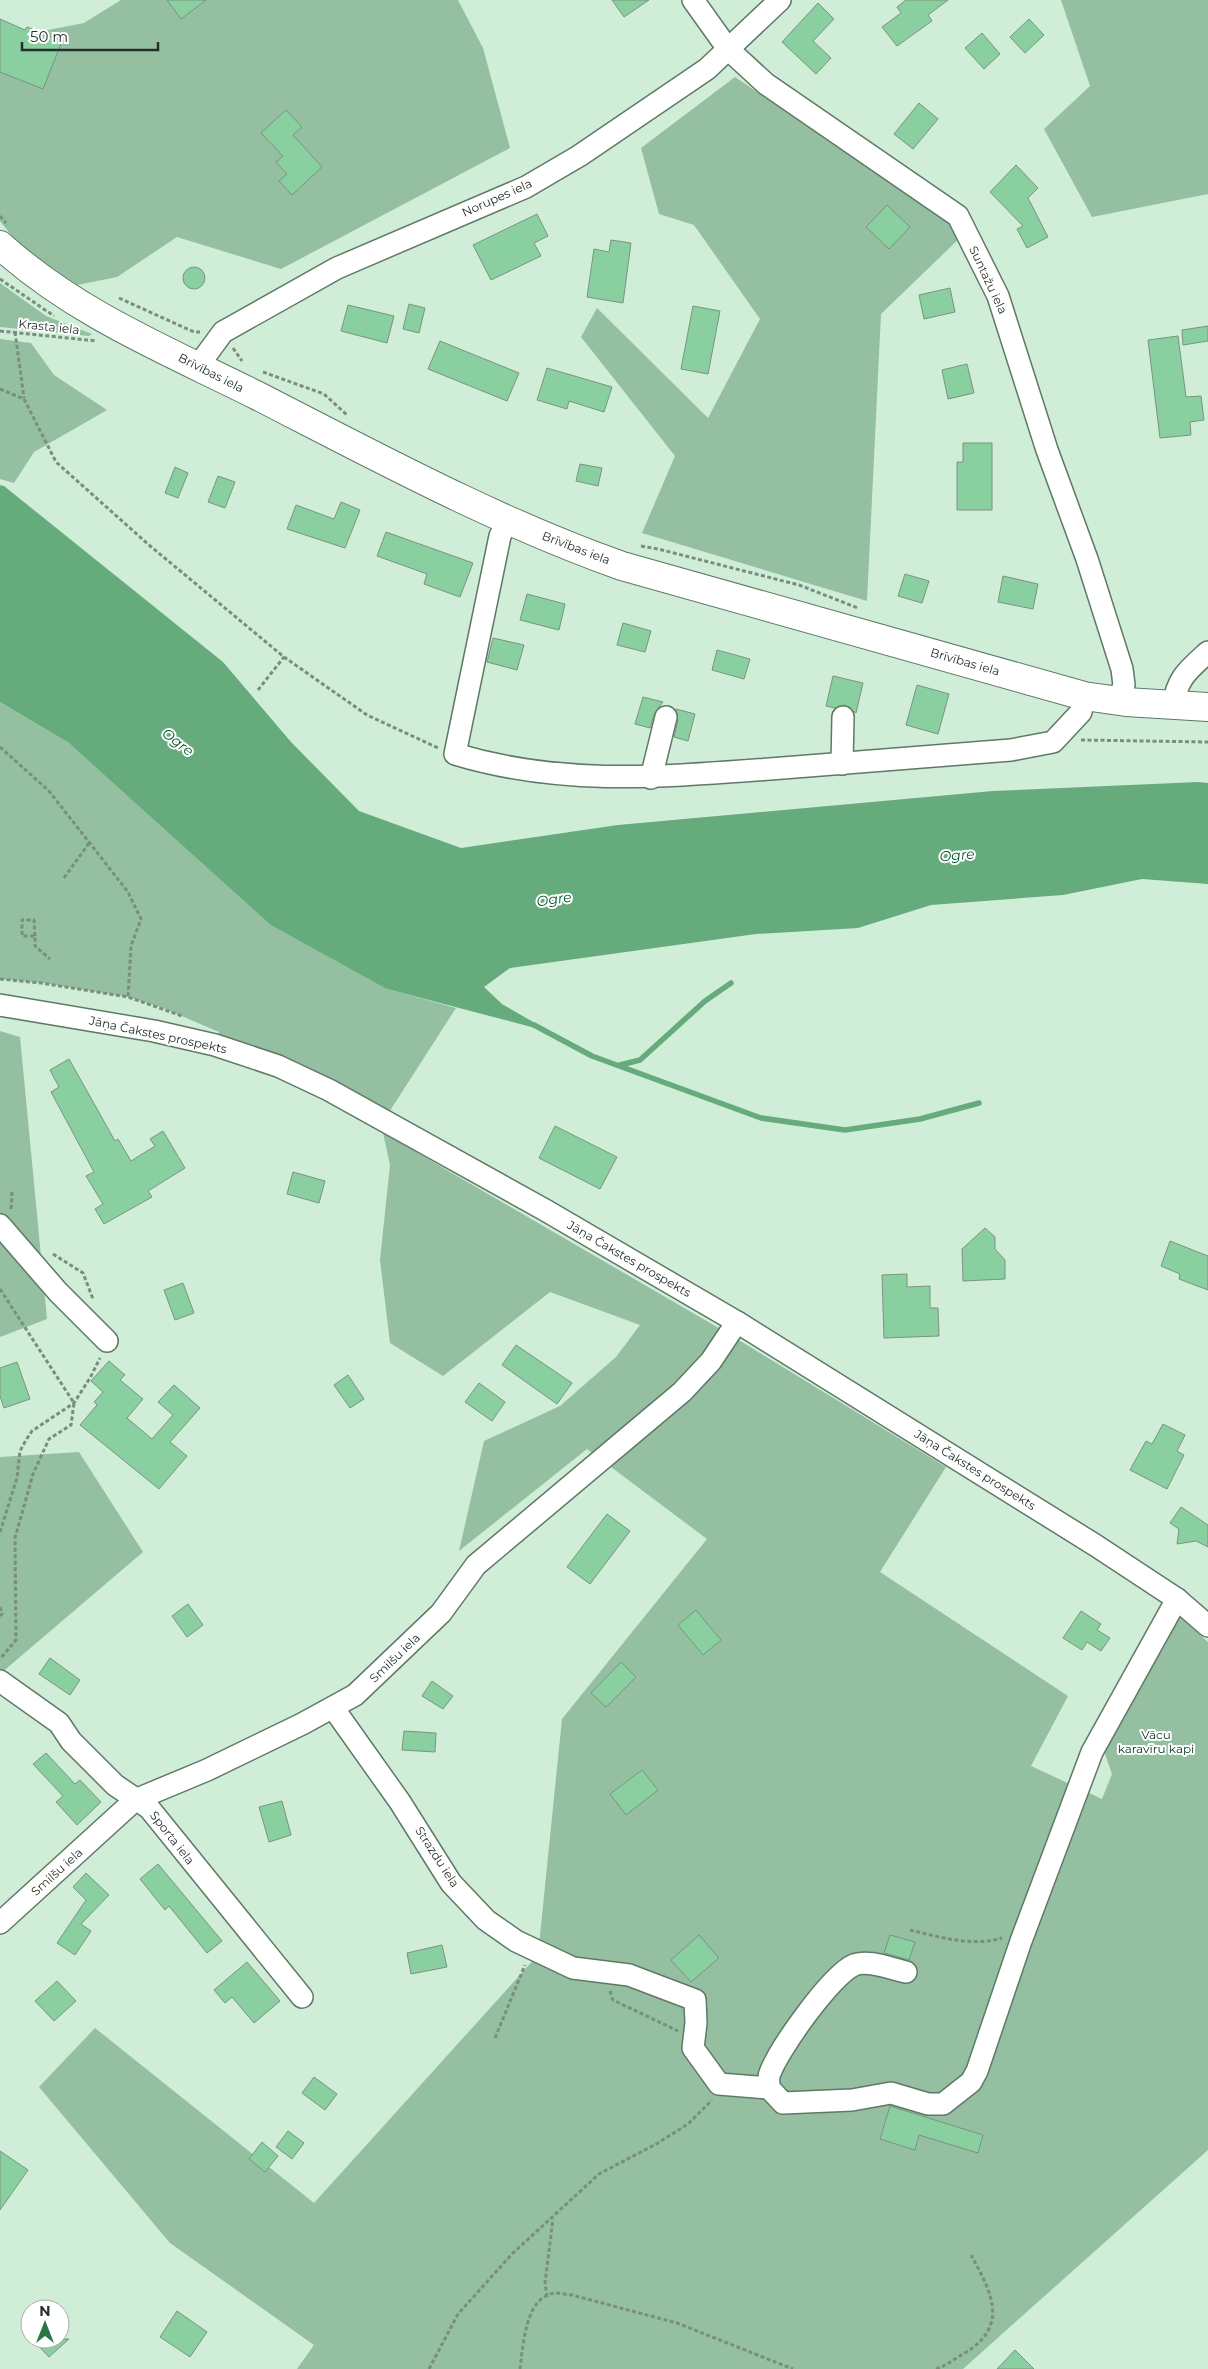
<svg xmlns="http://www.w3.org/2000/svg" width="1208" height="2369" font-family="Montserrat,sans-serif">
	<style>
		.green { fill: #94bfa0 }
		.water { fill: #66ab7c }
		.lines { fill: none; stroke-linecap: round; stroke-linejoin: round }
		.stream { stroke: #66ab7c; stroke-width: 5.5 }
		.building { fill: #8acf9f; stroke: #799480 }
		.minor-casing { stroke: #5f7966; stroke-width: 24 }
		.major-casing { stroke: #5f7966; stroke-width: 30 }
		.path { stroke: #7a8e7f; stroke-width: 3; stroke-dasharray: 4 2.5; stroke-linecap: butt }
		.minor { stroke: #fff; stroke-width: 21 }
		.major { stroke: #fff; stroke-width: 28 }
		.labels { text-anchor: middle; stroke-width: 4; stroke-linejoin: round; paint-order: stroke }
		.street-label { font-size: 12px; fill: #253128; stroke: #fff }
		.park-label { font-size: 12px; fill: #00391b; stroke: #fff }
		.water-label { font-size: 14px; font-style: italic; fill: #00562b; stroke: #fff }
	</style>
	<rect width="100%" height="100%" fill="#d0edd8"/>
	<g class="green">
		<polygon points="121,0 458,0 483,48 510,148 281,269 177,237 117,277 77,285 19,245 0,221 0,52 38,32 84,23"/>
		<polygon points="1061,0 1208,0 1208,194 1092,217 1044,129 1090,86"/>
		<polygon points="735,77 966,232 881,314 867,601 642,533 675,456 581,337 597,308 708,418 760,319 694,225 659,214 641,148"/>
		<polygon points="0,283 46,316 92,334 89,336 0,327"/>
		<polygon points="0,339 31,343 54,375 107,410 34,452 14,483 0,479"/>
		<polygon points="0,702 69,743 387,989 456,1008 384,1120 215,1045 219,1032 163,1008 128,997 44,983 0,979"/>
		<polygon points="0,1031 20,1037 47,1319 0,1337"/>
		<polygon points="383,1133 729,1334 946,1467 880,1572 1068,1696 1031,1766 1102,1799 1112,1774 1099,1737 1171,1609 1208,1642 1208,2150 963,2369 297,2369 314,2345 170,2243 39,2087 95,2028 314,2203 538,1955 562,1719 707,1539 587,1449 459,1551 484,1441 560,1406 616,1357 640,1325 550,1292 443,1376 390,1343 380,1260 390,1165"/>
		<polygon points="79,1452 143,1552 0,1674 0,1457"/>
	</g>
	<polygon class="water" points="0,485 4,486 223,662 291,742 359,811 461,848 618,825 993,791 1198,782 1208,783 1208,884 1142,879 1063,895 931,905 858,928 756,934 510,968 484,987 502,1004 540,1026 539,1029 387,989 271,925 69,743 0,702"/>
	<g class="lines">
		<g class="stream">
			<polyline points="534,1025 592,1056 761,1118 845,1130 920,1119 979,1103"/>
			<polyline points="620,1065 640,1060 705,1001 731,983"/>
		</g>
	</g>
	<g class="building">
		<polygon points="167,0 206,0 181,19"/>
		<polygon points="612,0 649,0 624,17"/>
		<polygon points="906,0 948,0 928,15 932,21 897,46 882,27 901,13 897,7"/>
		<polygon points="818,3 834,19 813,41 831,58 816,74 782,42"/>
		<polygon points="0,19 25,30 27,27 62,41 43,89 0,72"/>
		<polygon points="1029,19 1044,35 1025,53 1010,37"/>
		<polygon points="982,33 1000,54 984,69 965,48"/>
		<polygon points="919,103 938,119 913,149 894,134"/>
		<polygon points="286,110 302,127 293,135 322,167 292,195 279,181 287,174 276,162 283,156 261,133"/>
		<polygon points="1016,165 1038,188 1028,198 1048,237 1027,248 1017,229 1023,226 990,192"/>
		<polygon points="887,205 910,227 889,249 866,227"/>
		<polygon points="537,214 548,236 534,243 541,256 491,280 473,245"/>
		<polygon points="611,240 631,243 623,303 587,297 594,249 609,252"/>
		<circle cx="194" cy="278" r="11"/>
		<polygon points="950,288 955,312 924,319 919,295"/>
		<polygon points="409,304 425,308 419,333 403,329"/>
		<polygon points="348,305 394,316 387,343 341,331"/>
		<polygon points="693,306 720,311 708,374 681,369"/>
		<polygon points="1208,326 1208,341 1183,345 1182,330"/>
		<polygon points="1178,336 1186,397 1201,396 1204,420 1190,422 1191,435 1160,438 1148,340"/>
		<polygon points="440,341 519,373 507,401 428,369"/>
		<polygon points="967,364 974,393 948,399 942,370"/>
		<polygon points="547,368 612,387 604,412 569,401 567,409 537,400"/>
		<polygon points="963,443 992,443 992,510 957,510 957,462 963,462"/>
		<polygon points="580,464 602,468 598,486 576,481"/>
		<polygon points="175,467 188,473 178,498 165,493"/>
		<polygon points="218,476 235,482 225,508 208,502"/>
		<polygon points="341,502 360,510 345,548 287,529 296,505 334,519"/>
		<polygon points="386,532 473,563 460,597 424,584 427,574 377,556"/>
		<polygon points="905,574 929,581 922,603 898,596"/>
		<polygon points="1003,576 1038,584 1033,609 998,602"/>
		<polygon points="527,594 565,604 559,630 520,620"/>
		<polygon points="623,623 651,631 645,652 617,645"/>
		<polygon points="493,638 524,645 517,670 487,662"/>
		<polygon points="717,650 750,659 744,679 712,670"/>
		<polygon points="833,676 863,683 856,713 844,705 835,708 826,706"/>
		<polygon points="917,685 949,694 938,734 906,725"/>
		<polygon points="643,697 663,702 654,714 650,728 635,724"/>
		<polygon points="676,709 695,714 688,741 674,737 678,720"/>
		<polygon points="69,1059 115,1141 118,1139 131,1161 155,1146 150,1139 163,1131 185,1168 148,1191 152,1197 104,1224 95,1209 103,1204 86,1176 94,1172 51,1092 59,1087 50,1070"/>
		<polygon points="555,1126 617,1157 600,1189 539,1158"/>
		<polygon points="293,1172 325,1181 319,1203 287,1194"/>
		<polygon points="985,1228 995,1237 995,1249 1005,1260 1005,1279 963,1281 962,1249"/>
		<polygon points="1170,1241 1208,1256 1208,1290 1179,1279 1180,1274 1161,1266"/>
		<polygon points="907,1274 907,1287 930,1286 930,1308 938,1308 939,1336 884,1338 882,1275"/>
		<polygon points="183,1283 194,1313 175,1320 164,1290"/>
		<polygon points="516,1345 572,1383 557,1404 502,1365"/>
		<polygon points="109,1361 125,1375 120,1380 143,1399 127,1418 152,1439 173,1415 158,1402 174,1385 200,1408 170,1442 187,1456 159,1489 80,1425 97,1405 94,1402 103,1392 91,1381"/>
		<polygon points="17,1362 30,1399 4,1408 0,1396 0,1368"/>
		<polygon points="348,1375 364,1399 350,1408 334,1385"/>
		<polygon points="479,1383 505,1402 492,1421 465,1402"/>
		<polygon points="1163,1424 1185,1435 1177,1451 1184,1455 1167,1489 1130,1470 1146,1441 1152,1444"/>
		<polygon points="1181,1507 1208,1525 1208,1547 1196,1541 1177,1544 1179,1529 1170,1523"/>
		<polygon points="607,1514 630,1531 590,1584 567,1567"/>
		<polygon points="188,1604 203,1625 187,1637 172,1616"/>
		<polygon points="696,1610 721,1640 703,1655 678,1625"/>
		<polygon points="1081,1611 1101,1624 1097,1630 1110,1638 1101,1651 1087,1642 1082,1650 1063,1638"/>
		<polygon points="50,1658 80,1680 70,1695 39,1674"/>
		<polygon points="621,1662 636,1677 606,1707 591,1693"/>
		<polygon points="432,1681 453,1696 443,1709 422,1696"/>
		<polygon points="404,1731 436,1733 435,1752 402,1750"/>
		<polygon points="46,1753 75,1784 80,1780 101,1802 77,1825 56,1802 63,1796 33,1764"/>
		<polygon points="642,1770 658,1790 626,1815 610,1794"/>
		<polygon points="282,1801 291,1835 269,1842 259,1807"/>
		<polygon points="158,1864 222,1941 207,1953 169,1906 165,1910 140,1879"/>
		<polygon points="86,1873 109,1895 81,1924 91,1931 75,1955 57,1943 86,1900 73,1887"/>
		<polygon points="699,1935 719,1958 691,1982 671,1960"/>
		<polygon points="890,1935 915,1942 909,1960 884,1953"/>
		<polygon points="442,1945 447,1967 411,1974 407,1953"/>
		<polygon points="247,1962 280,2001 254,2023 232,1997 225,2003 214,1990"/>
		<polygon points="57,1981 76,2001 54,2021 35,2001"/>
		<polygon points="314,2077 337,2094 325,2110 302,2093"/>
		<polygon points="890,2106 983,2135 978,2153 919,2135 915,2150 880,2139"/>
		<polygon points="288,2131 304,2143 292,2159 276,2147"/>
		<polygon points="262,2142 278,2156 265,2172 249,2159"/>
		<polygon points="0,2151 28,2170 0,2210"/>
		<polygon points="177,2311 207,2332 190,2357 160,2337"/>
		<polygon points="32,2339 69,2339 49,2357"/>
		<polygon points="1015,2350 1034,2369 997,2369"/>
	</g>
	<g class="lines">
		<g class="minor-casing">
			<g id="minor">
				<polyline points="693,0 728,49 766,84 958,216 998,296 1047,450 1087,559 1122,669 1124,685 1118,701"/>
				<polyline points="198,366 223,332 337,268 526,187 579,156 707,69 780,0"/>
				<path d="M 508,520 L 500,536 L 455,754 C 560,786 662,777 770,769 C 850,763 931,756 1011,750 L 1053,742 L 1081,712 L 1084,696"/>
				<path d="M 1173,706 C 1177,678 1188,670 1208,652"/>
				<polyline points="842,764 843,717"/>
				<polyline points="651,778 666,717"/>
				<polyline points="0,1005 154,1031 215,1045 278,1066 329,1090 545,1210 737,1322 1095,1545 1177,1599 1208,1626"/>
				<polyline points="0,1225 58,1292 107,1341"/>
				<polyline points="0,1681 59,1723 71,1741 115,1785 149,1808 302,1997"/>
				<polyline points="334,1709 400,1802 451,1883 486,1920 516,1941 573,1968 629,1975 695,2000 696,2023 693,2048 719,2084 769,2088 783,2103 852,2100 891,2093 928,2104 943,2104 971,2082 977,2071 1021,1941 1092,1752 1177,1599"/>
				<polyline points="0,1923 135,1800 207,1770 302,1724 355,1695 441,1613 476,1565 682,1392 711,1361 737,1322"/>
				<path d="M 769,2088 C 769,2083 768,2077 770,2073 C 779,2049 831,1975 854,1965 C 868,1959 891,1969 906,1972"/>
			</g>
		</g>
		<g class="major-casing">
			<path id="major" d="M 0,245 C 75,313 166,350 256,395 C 375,456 495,521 622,566 L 1084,696 L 1126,702 L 1208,707"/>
		</g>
		<g class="path">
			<polyline points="0,216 6,223"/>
			<polyline points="0,279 54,316"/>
			<polyline points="119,298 194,332 200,332"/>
			<polyline points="0,331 97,341"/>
			<polyline points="15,332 24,398"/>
			<polyline points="233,348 242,361"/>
			<polyline points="263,372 324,394 347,415"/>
			<polyline points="0,389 24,399 56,462 149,545 284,657 367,715 438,748"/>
			<polyline points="641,546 658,549 799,585 858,608"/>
			<polyline points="258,690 284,657"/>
			<polyline points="1081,740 1208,742"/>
			<polyline points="0,747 49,791 128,892 141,919 131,946 128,997"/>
			<polyline points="64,878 89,843"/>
			<polyline points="35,936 34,920 22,920 22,936 35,936 35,946 50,959"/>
			<polyline points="0,979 41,983 128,997 182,1016"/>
			<polyline points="11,1209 12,1192"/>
			<polyline points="53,1254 83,1273 93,1299"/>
			<polyline points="0,1289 74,1403 71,1425 49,1439 33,1474 15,1538 16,1640 0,1659"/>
			<polyline points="0,1532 17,1478 20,1451 26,1440 32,1431 74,1403 90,1378 100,1358"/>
			<polyline points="0,1607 2,1614 0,1616"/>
			<path d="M 910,1930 C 939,1937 972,1947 1002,1938"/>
			<polyline points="610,1991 613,2000 678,2031"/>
			<polyline points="495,2038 525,1965"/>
			<polyline points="547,2297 545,2283 553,2219"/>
			<polyline points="429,2369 458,2314 512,2254 599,2174 658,2143 688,2124 712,2100"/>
			<path d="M 520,2369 C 523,2347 525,2295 556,2293 C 561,2293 567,2295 572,2295 L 677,2323 L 793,2369"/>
			<path d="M 936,2369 C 946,2366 954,2359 963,2354 C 1010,2327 992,2293 971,2255"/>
		</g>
		<use href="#minor" class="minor"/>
		<use href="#major" class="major"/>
	</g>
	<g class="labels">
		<g class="street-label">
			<text transform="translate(497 198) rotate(-24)" y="4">Norupes iela</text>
			<text transform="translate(988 280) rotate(65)" y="4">Suntažu iela</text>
			<text transform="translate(49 327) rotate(6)" y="4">Krasta iela</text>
			<text transform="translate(211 373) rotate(27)" y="4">Brīvības iela</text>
			<text transform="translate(576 548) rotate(21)" y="4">Brīvības iela</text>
			<text transform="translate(965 662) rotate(16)" y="4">Brīvības iela</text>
			<text transform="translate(158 1035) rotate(12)" y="4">Jāņa Čakstes prospekts</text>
			<text transform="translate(629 1259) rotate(30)" y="4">Jāņa Čakstes prospekts</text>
			<text transform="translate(975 1470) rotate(32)" y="4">Jāņa Čakstes prospekts</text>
			<text transform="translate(395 1658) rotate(-44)" y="4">Smilšu iela</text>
			<text transform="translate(172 1838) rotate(52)" y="4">Sporta iela</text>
			<text transform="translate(437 1857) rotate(57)" y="4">Strazdu iela</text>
			<text transform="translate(57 1872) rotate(-42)" y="4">Smilšu iela</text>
		</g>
		<g class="park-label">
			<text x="1156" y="1739">Vācu<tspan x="1156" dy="14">karavīru kapi</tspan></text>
		</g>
		<g class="water-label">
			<text transform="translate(178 742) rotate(38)" y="5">Ogre</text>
			<text transform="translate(957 855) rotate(-5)" y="5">Ogre</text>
			<text transform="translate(554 899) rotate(-8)" y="5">Ogre</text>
		</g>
	</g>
	<g transform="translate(45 2324)"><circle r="24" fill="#ffffff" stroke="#a8ada9"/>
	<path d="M0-4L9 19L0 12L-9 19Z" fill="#287747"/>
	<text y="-8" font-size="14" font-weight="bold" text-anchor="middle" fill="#253128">N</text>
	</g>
	<path d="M22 42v8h136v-8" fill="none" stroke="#253128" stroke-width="2.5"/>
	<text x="30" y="42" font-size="15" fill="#253128" stroke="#ffffff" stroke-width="4" paint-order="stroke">50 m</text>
</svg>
